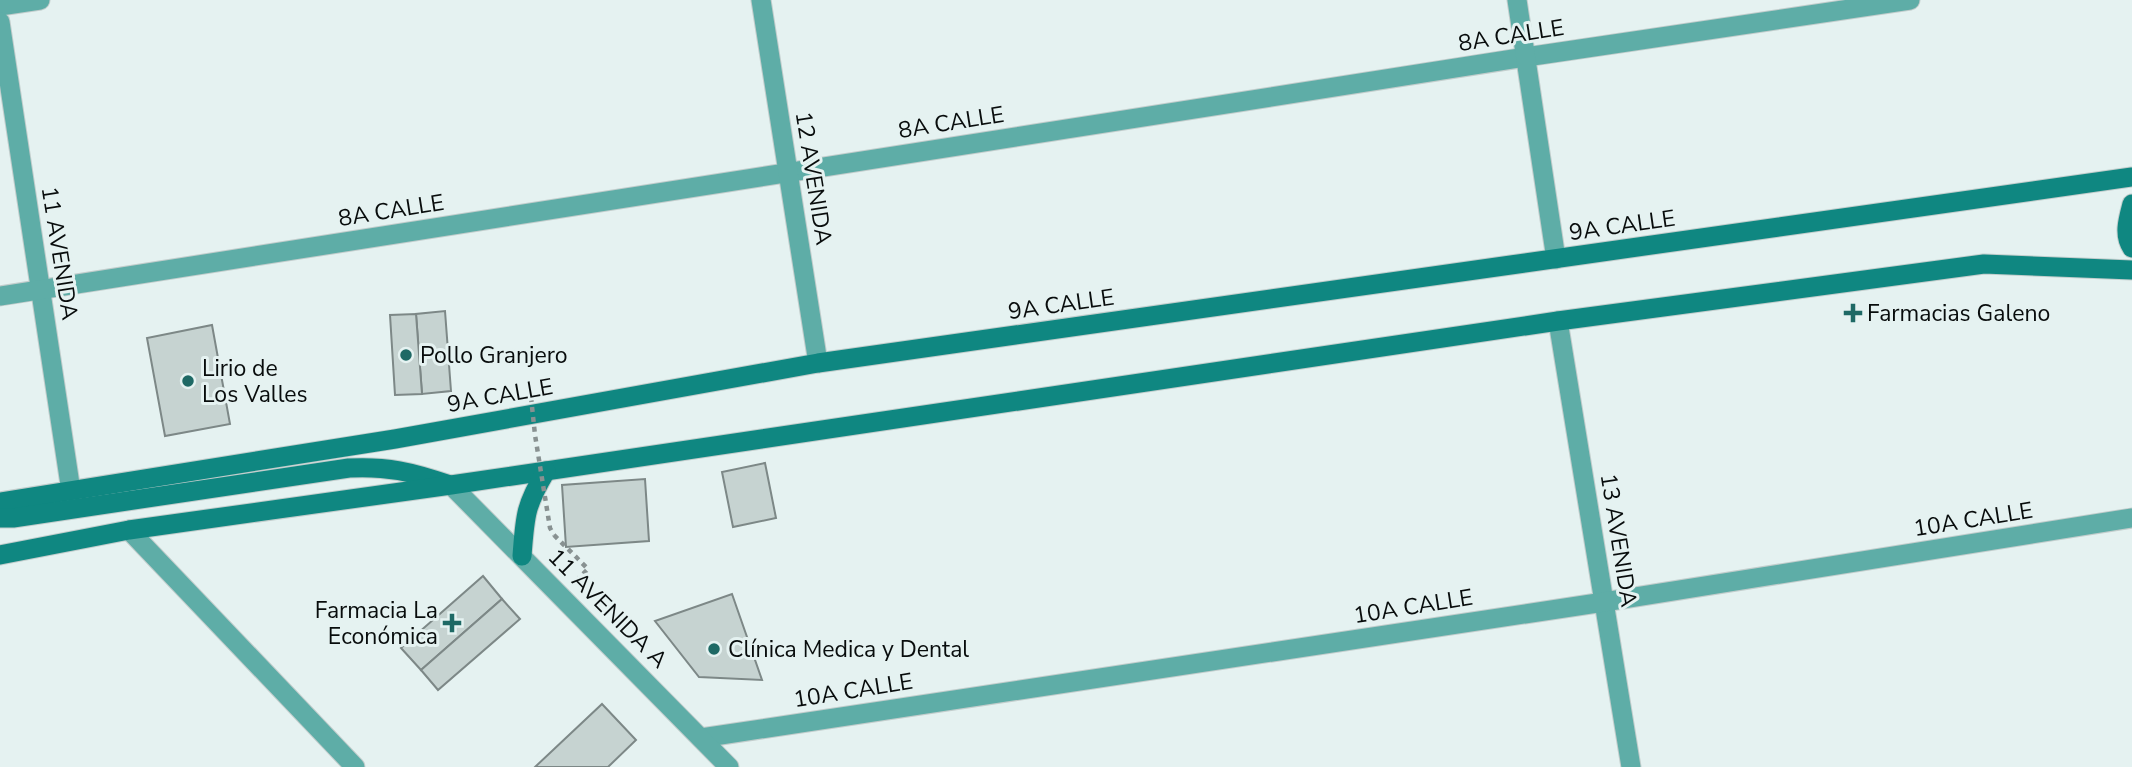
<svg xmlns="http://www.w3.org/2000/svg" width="2132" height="767" font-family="'Nunito Sans',sans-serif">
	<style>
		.building { fill: #c6d3d1; stroke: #7d8887; stroke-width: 2 }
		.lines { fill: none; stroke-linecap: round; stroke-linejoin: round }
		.minor-casing { stroke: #c2cdcc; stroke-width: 21 }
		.tertiary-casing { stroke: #c2cdcc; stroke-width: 21 }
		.secondary-casing { stroke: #c2cdcc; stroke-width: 21 }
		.path { stroke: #889191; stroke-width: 4.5; stroke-dasharray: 5 5; stroke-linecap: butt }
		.minor { stroke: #5eada7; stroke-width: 19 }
		.tertiary { stroke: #5eada7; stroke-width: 19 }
		.secondary { stroke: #0f8781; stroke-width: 19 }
		.path-bridge { stroke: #889191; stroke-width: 4.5; stroke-dasharray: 5 5; stroke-linecap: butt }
		.poi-dot { fill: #1e6965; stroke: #e5f2f1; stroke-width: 2.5 }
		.labels { text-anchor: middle; stroke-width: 6; stroke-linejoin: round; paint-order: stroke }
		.street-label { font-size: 23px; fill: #080c0c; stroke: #e5f2f1 }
		.poi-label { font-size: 23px; fill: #080c0c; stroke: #e5f2f1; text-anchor: start }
	</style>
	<rect width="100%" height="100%" fill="#e5f2f1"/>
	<g class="building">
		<polygon points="445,311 451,391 422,394 416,314"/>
		<polygon points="416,314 422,394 395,395 390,315"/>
		<polygon points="212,325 230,424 165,436 147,338"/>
		<polygon points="765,463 776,518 733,527 722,472"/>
		<polygon points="645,479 649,541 566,547 562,485"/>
		<polygon points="483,576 502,599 421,670 401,648"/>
		<polygon points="732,594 762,680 699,677 655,621"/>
		<polygon points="502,599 520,619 438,690 421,670"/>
		<polygon points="602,704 636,740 608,767 535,767"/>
	</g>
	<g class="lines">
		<g class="minor-casing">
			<g id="minor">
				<polyline points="0,6 40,0"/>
				<polyline points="0,22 71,491"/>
				<polyline points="0,296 1526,57 1910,0"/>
				<polyline points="1558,321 1631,767"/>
				<polyline points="129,530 355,767"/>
				<polyline points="701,738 1604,602 2132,518"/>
			</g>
		</g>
		<g class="tertiary-casing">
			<g id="tertiary">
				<polyline points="761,0 818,363"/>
				<polyline points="1517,0 1556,259"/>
				<polyline points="451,485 729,767"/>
			</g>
		</g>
		<g class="secondary-casing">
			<g id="secondary">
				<path d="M 2132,204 C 2128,219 2123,235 2132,248"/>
				<polyline points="0,502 395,439 818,363 2132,177"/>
				<path d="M 0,518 L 13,518 L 349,468 C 387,466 412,472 447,484"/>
				<polyline points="0,555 129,530 451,485 1558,321 1984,264 2132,270"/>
				<path d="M 522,556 C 525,516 525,506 546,471"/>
			</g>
		</g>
		<polyline class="path" points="554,535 588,569 577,580"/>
		<use href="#minor" class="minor"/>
		<use href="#tertiary" class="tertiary"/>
		<use href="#secondary" class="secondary"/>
		<polyline class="path-bridge" points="531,397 535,435 550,528 554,535"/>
	</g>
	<g class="poi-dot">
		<path d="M1849.5 302.5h7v7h7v7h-7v7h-7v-7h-7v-7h7z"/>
		<circle cx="406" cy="355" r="7"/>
		<circle cx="188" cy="381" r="7"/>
		<path d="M448.5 612.5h7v7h7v7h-7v7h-7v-7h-7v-7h7z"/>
		<circle cx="714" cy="649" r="7"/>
	</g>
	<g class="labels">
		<g class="street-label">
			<text transform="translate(1511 35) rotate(-9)" y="8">8A CALLE</text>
			<text transform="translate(951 122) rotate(-9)" y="8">8A CALLE</text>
			<text transform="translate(814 178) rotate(81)" y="8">12 AVENIDA</text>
			<text transform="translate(391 210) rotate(-9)" y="8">8A CALLE</text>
			<text transform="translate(1622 225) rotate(-8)" y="8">9A CALLE</text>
			<text transform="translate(60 253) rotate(81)" y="8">11 AVENIDA</text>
			<text transform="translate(1061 304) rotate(-8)" y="8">9A CALLE</text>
			<text transform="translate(500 395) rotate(-10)" y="8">9A CALLE</text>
			<text transform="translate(1973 519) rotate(-9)" y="8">10A CALLE</text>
			<text transform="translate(1619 540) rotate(81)" y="8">13 AVENIDA</text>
			<text transform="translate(1413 606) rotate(-9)" y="8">10A CALLE</text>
			<text transform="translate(608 608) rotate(45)" y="8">11 AVENIDA A</text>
			<text transform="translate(853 690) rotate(-9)" y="8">10A CALLE</text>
		</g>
		<g class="poi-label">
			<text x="1867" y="321">Farmacias Galeno</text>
			<text x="420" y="363">Pollo Granjero</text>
			<text x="202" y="376">Lirio de<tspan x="202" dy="26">Los Valles</tspan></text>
			<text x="438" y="618" text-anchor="end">Farmacia La<tspan x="438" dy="26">Económica</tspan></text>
			<text x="728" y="657">Clínica Medica y Dental</text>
		</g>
	</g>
</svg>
